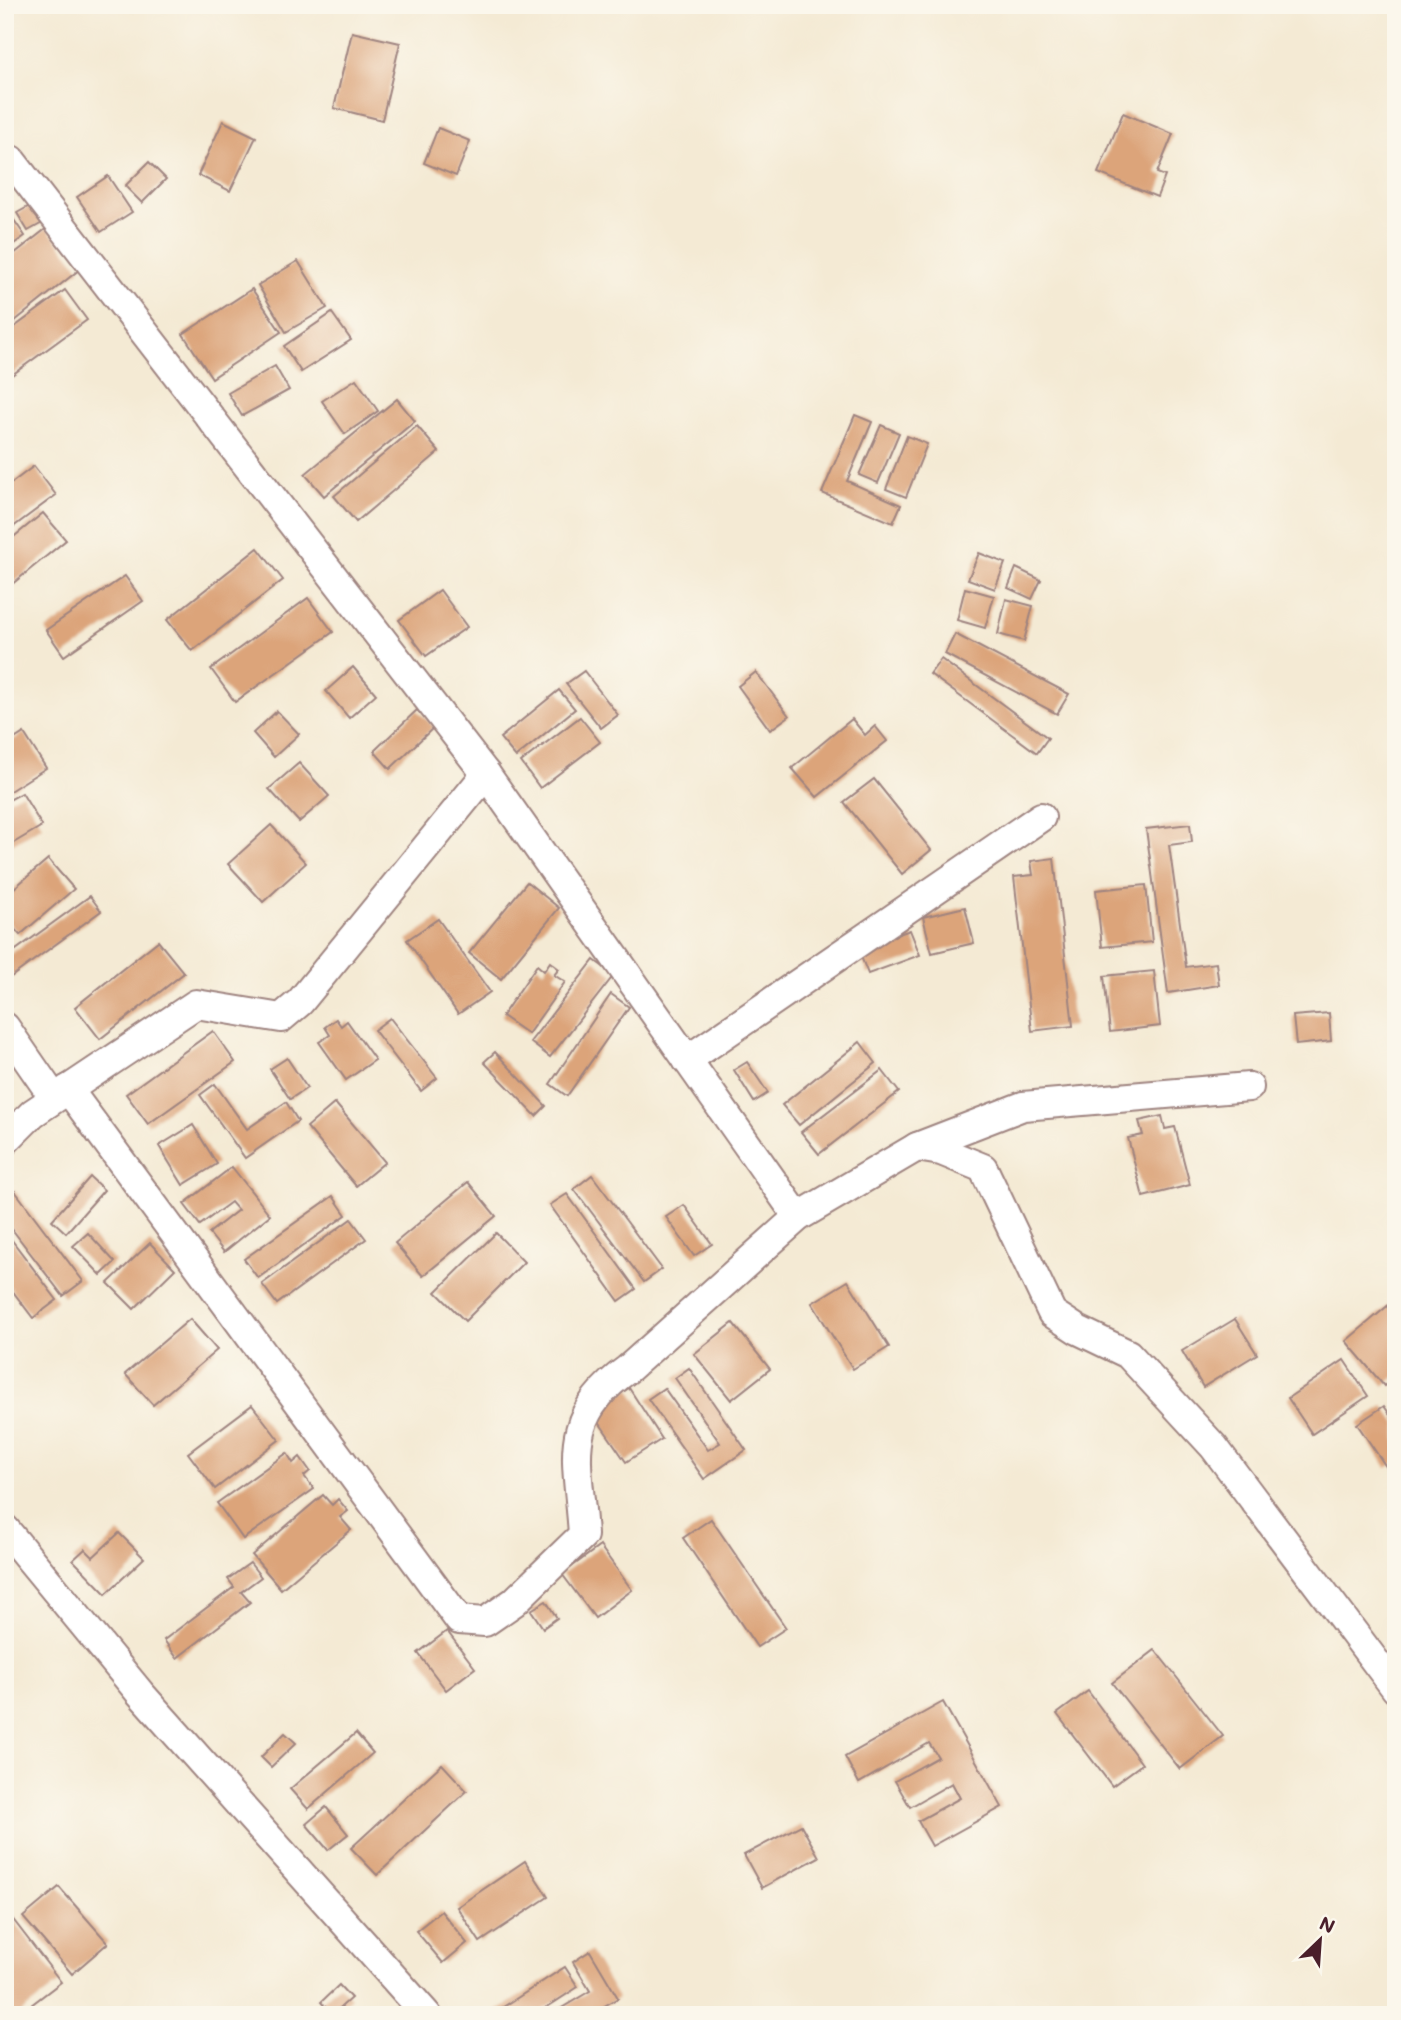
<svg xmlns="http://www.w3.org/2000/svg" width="1401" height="2020" font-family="Mali,sans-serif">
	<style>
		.building { fill: #dca47a }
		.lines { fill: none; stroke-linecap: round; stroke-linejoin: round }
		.street-casing { stroke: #9f8480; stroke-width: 32 }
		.street { stroke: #fff; stroke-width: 28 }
	</style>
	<rect width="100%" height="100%" fill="#fbf7ec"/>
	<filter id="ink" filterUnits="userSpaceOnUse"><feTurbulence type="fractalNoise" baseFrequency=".0143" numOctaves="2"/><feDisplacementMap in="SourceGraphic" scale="14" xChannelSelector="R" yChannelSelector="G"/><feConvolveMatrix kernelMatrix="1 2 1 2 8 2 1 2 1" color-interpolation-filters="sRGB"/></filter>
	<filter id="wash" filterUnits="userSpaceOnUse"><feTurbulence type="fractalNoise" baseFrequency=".00686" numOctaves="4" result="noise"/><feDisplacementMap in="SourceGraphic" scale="28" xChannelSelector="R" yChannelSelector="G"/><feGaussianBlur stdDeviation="1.57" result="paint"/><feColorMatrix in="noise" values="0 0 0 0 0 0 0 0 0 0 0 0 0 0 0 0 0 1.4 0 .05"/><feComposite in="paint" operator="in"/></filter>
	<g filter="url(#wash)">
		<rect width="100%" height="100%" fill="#f4ead4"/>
		<g id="blocks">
			<g class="building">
				<polygon points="352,32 400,43 382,120 334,108"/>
				<polygon points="1123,113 1173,134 1157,173 1165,176 1157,197 1098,173"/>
				<polygon points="223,121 256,137 230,191 198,175"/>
				<polygon points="438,128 470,141 456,176 424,163"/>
				<polygon points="149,162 166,179 142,203 125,186"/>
				<polygon points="108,176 132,212 101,232 77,197"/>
				<polygon points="35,203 46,221 28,231 17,213"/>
				<polygon points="5,207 25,236 5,250"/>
				<polygon points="47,228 80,269 5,329 5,261"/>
				<polygon points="298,261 327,308 286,332 258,285"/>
				<polygon points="252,289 281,332 212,378 183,334"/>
				<polygon points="65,290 87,320 5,380 5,334"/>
				<polygon points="332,313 351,340 301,372 284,346"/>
				<polygon points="275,366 289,390 242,416 228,393"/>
				<polygon points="356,379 378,411 345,434 322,401"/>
				<polygon points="397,399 415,421 324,496 305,474"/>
				<polygon points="855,415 872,422 847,481 901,505 893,523 822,493"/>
				<polygon points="881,425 899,433 878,483 859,475"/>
				<polygon points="417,426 439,452 356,522 334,496"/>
				<polygon points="907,436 927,444 906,497 886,489"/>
				<polygon points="34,466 56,495 5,533 5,488"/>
				<polygon points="43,513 66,540 5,590 5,544"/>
				<polygon points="258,548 283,580 192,651 167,620"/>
				<polygon points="979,553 1005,563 995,589 968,579"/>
				<polygon points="1016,568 1041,580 1032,599 1008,588"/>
				<polygon points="125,576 143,601 64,656 46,630"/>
				<polygon points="965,588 994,596 985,628 957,620"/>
				<polygon points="440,590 467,627 426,656 399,620"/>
				<polygon points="308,598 333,632 235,702 211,669"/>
				<polygon points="1006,599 1033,606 1024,641 998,634"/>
				<polygon points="955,634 1069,694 1057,714 945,654"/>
				<polygon points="941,659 1048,738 1037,753 930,674"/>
				<polygon points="353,667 376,694 349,718 326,691"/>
				<polygon points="584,671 618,715 601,728 566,684"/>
				<polygon points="756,672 789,716 770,730 738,686"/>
				<polygon points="559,690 575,709 516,757 500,738"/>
				<polygon points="417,710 434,727 390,769 374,751"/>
				<polygon points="277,711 299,734 274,757 253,733"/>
				<polygon points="580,717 600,742 540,788 521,762"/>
				<polygon points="852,719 865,735 875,726 887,741 817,797 792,768"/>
				<polygon points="24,733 46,768 5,794 5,745"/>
				<polygon points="299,763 329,796 299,822 269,789"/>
				<polygon points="874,779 931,850 902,874 844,802"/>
				<polygon points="22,793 42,826 5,848 5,802"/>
				<polygon points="1190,824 1192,842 1169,845 1186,967 1216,963 1219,985 1168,993 1146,829"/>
				<polygon points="271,825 306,863 263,902 228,864"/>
				<polygon points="1054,858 1073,1026 1032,1031 1014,877 1033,875 1031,861"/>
				<polygon points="48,859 74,889 20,935 5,919 5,896"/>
				<polygon points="527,882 559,908 501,979 469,953"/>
				<polygon points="1146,885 1152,942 1102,947 1096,890"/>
				<polygon points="90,896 101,911 7,980 5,958"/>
				<polygon points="965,907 974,943 932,953 923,917"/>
				<polygon points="438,919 490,992 458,1014 407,940"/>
				<polygon points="910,930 920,955 868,974 858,949"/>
				<polygon points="158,941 184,973 100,1039 75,1007"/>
				<polygon points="594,960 614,975 550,1057 530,1042"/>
				<polygon points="550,962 559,969 554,975 565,982 528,1034 502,1016 537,965 544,971"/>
				<polygon points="1154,971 1160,1026 1110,1032 1104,976"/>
				<polygon points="611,994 629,1007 567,1096 550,1084"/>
				<polygon points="1329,1013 1331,1041 1296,1045 1293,1016"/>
				<polygon points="390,1018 437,1078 421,1091 374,1030"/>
				<polygon points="336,1019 341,1026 347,1021 375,1060 346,1080 319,1042 330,1035 325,1027"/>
				<polygon points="213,1031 235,1062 148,1124 126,1094"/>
				<polygon points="860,1042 876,1063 799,1125 782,1105"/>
				<polygon points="495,1052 546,1106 536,1116 484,1062"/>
				<polygon points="287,1058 307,1088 290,1099 270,1069"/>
				<polygon points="747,1062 768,1093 754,1102 734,1070"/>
				<polygon points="882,1070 899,1092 819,1154 801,1132"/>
				<polygon points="215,1084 247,1129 286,1102 298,1121 245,1158 200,1095"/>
				<polygon points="335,1103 385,1162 356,1186 307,1127"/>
				<polygon points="1162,1116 1165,1129 1175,1127 1190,1185 1143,1197 1128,1138 1143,1135 1139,1121"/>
				<polygon points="193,1125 217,1164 183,1185 159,1146"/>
				<polygon points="232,1167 270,1215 224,1252 209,1233 238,1210 231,1202 200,1225 184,1204"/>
				<polygon points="592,1175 662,1269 644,1282 574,1189"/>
				<polygon points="90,1177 104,1190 66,1233 52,1220"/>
				<polygon points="468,1182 496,1216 423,1276 395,1243"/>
				<polygon points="15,1191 83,1281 63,1296 5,1220 5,1198"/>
				<polygon points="567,1194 636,1289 619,1301 550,1205"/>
				<polygon points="333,1196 346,1215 258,1278 244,1259"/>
				<polygon points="684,1205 712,1244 694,1256 666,1217"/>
				<polygon points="351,1219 366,1239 277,1304 262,1284"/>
				<polygon points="5,1231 57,1300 33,1318 5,1281"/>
				<polygon points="88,1233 115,1262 101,1275 73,1246"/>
				<polygon points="496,1233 524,1262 465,1321 436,1292"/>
				<polygon points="150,1243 175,1269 134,1309 108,1283"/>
				<polygon points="848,1281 889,1347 853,1369 812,1303"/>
				<polygon points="1391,1303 1396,1309 1396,1376 1384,1386 1346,1341"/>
				<polygon points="190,1319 217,1350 153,1405 125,1374"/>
				<polygon points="1235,1319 1257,1354 1203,1387 1182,1351"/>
				<polygon points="733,1323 770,1369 731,1400 694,1354"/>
				<polygon points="1344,1360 1368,1396 1312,1434 1288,1398"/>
				<polygon points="689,1368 746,1450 704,1479 648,1399 664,1388 708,1450 720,1443 675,1378"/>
				<polygon points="629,1388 662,1439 626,1462 592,1412"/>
				<polygon points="252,1405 279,1440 215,1489 188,1453"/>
				<polygon points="1384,1406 1396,1423 1396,1462 1387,1468 1357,1424"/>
				<polygon points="287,1453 293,1463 300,1457 310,1471 304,1476 314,1489 243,1539 217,1503"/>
				<polygon points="323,1495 332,1505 338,1499 348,1511 340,1517 351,1530 281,1589 252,1555"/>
				<polygon points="711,1519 786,1628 757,1647 683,1538"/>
				<polygon points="119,1533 144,1558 106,1594 73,1560 85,1549 93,1557"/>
				<polygon points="600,1546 632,1590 595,1618 562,1574"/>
				<polygon points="250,1563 261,1577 241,1592 250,1602 177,1658 164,1640 234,1587 228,1579"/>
				<polygon points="546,1601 557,1618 543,1628 531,1610"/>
				<polygon points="447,1631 475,1668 446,1690 418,1653"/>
				<polygon points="1155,1650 1223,1736 1180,1769 1112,1683"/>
				<polygon points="1088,1691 1142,1764 1112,1786 1057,1714"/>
				<polygon points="943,1702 1002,1807 932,1846 918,1821 960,1798 952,1783 910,1807 895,1781 938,1757 929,1743 859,1783 845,1757"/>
				<polygon points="285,1733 296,1743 271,1767 261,1757"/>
				<polygon points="356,1733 373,1753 308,1809 290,1789"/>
				<polygon points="442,1764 467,1791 377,1875 351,1848"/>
				<polygon points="326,1807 348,1834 328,1850 306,1824"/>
				<polygon points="801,1825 819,1857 762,1888 744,1855"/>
				<polygon points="525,1861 548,1897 480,1942 457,1907"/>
				<polygon points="59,1887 108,1943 72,1974 23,1917"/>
				<polygon points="5,1909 61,1982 18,2015 8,2015 5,2011"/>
				<polygon points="441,1911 467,1943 443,1963 416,1931"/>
				<polygon points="590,1951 618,1998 589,2015 550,2015 590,1991 573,1962"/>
				<polygon points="565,1967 578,1987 535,2015 491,2015"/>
				<polygon points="339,1985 351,1998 332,2015 321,2002"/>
			</g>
		</g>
	</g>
	<g filter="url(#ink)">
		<use href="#blocks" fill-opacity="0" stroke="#9f8480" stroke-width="2"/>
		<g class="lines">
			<g class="street-casing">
				<g id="street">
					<polyline points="11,160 486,774 798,1217"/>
					<polyline points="5,1027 54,1098"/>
					<polyline points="687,1060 1041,817"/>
					<path d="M 68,1089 L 459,1620 L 485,1622 L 514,1602 L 583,1535 C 579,1462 558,1419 628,1369 L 798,1217 L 917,1147 L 1023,1106 L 1249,1087"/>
					<polyline points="5,1141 33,1113 196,1004 281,1018 300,1002 486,774"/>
					<polyline points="917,1147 941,1151 983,1168 1052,1313 1078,1330 1128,1354 1214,1447 1396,1689"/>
					<polyline points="5,1529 140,1693 427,2015"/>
				</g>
			</g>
			<use href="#street" class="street"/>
		</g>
	</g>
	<rect width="1401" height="2020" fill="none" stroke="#fbf7ec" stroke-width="28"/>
	<g transform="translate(1320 1940) rotate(25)" stroke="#fbf7ec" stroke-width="5" paint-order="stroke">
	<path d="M0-5L12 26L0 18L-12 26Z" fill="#4a1f2b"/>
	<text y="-10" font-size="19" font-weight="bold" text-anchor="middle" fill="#4a1f2b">N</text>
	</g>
</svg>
